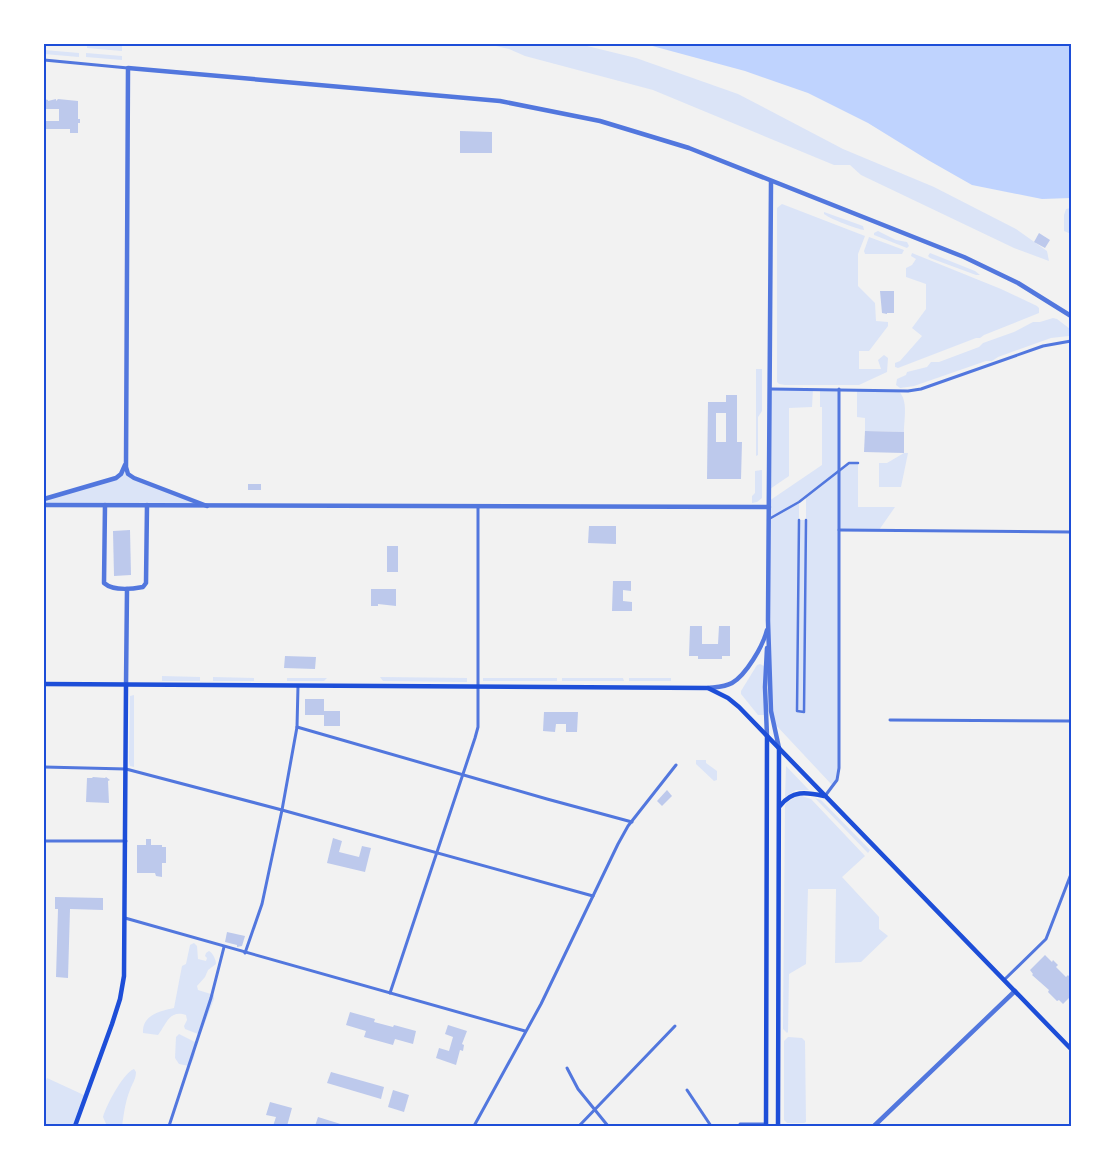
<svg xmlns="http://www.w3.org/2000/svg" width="1115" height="1170" font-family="Arial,sans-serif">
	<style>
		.green { fill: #dbe4f7; fill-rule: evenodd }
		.water { fill: #bfd3fe }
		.building { fill: #bdc9ec; fill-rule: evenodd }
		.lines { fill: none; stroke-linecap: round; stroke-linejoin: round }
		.pedestrian { stroke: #5277de; stroke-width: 2.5 }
		.minor { stroke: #5277de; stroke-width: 3 }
		.tertiary { stroke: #5277de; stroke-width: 4.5 }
		.secondary { stroke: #1d4ed8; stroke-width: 4.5 }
		.neatline { fill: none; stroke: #1d4ed8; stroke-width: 2 }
	</style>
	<rect width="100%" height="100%" fill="#f2f2f2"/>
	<g class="green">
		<polygon points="87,44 122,44 122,51 87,48"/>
		<polygon points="487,44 579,44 636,58 738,94 843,149 934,187 1016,229 1047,251 1049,261 1014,248 861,175 850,165 834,165 653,90 525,56 509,49"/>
		<polygon points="44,50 79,53 79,57 44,54"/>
		<polygon points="86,53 122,56 122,60 86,57"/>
		<polygon points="782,204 865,236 858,254 858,286 875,303 876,321 888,322 888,326 869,351 859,351 859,369 881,369 878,360 884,355 888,358 887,372 859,385 785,385 779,384 777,382 777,208"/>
		<polygon points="1071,208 1071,234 1064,231 1064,215 1066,209"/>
		<path d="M 824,212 L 863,226 L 864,230 C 859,230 828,218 824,214 Z"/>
		<polygon points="878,231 896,240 907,242 909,246 907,248 874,235 874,233"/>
		<polygon points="869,237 904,250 902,254 865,254 864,251"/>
		<polygon points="912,253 1001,289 1037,306 1039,308 1039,313 984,335 980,338 976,338 898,368 895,367 895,363 900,361 922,336 912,328 926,309 926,284 906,277 906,268 912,265 916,259 911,256"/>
		<polygon points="930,253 975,271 980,275 976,275 930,258 928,256"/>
		<polygon points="1053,318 1057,319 1070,329 1069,336 1051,338 998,357 992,361 986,361 914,386 900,388 896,385 897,379 906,375 907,372 927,367 931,362 939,362 979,347 983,343 1014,332 1033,322 1040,322"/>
		<polygon points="756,369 762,369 762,411 758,417 758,455 756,456"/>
		<polygon points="771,389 813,389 812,407 789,408 789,476 770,489"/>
		<path d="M 820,389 L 839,389 L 839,471 L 849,463 L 858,463 L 858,507 L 895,507 L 879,530 L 839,530 L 838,775 L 833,786 L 774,723 L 770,695 L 769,501 L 822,465 L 822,407 L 820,407 ZM 806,498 L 806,520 L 799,520 L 799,502 Z"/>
		<path d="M 857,390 L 897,390 C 909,398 904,419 904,432 L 865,431 L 865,418 L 857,417 Z"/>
		<polygon points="904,453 908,453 901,487 879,487 879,463 887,463"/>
		<polygon points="126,464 128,474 207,506 44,505 44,499 117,478"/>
		<polygon points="762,470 762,498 757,502 752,503 752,496 755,493 755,471"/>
		<polygon points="760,664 764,666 765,669 764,715 758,715 741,694 741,691 757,665"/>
		<polygon points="162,676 200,677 200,681 162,681"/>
		<polygon points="213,677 254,678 254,681 213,681"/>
		<polygon points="380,677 467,678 467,682 383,681"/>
		<polygon points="287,678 327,678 324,681 287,681"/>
		<rect x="483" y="678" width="74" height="3"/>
		<polygon points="562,678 623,678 624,681 562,681"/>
		<rect x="629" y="678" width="42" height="3"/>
		<polygon points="134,695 134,767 130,766 129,762 130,696"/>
		<polygon points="696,760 706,760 706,763 717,771 717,780 714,781 696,764"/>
		<polygon points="786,766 809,790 796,790 785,797"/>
		<polygon points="799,795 811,799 865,856 842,877 879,917 879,929 888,936 861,962 835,963 836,889 808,889 806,964 789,974 788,1032 787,1033 783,1029 785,806 786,803"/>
		<polygon points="815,798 821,800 870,850 868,853"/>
		<path d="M 194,943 L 197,946 L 198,959 L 206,961 L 207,958 L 205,956 L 206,953 L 209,951 C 213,953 216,960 216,964 L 208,970 L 205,977 L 197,986 L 198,990 L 214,995 L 214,999 L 201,1033 L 198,1034 L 185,1029 L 184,1026 L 187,1020 L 186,1015 C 169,1009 166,1025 158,1035 L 143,1033 C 142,1015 160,1011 174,1008 L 182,966 L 186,964 L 190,945 Z"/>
		<path d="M 179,1034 L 195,1042 C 196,1050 195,1060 189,1066 L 179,1064 L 175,1058 L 176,1037 Z"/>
		<polygon points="788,1037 802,1038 805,1041 806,1122 804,1123 787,1123 784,1120 784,1041"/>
		<path d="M 134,1069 L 136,1072 C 136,1079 132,1084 130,1090 C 125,1102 124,1114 122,1126 L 107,1126 L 103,1117 C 106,1106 123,1073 134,1069 Z"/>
		<polygon points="47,1078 86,1096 75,1126 44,1126 44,1085"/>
	</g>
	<polygon class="water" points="645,44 1071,44 1071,198 1042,199 972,185 928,160 868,123 808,93 745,71"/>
	<g class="building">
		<polygon points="44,99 48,100 48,101 56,99 56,101 58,99 78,101 78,119 80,119 80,123 78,123 78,133 70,133 70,129 44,129 44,121 59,121 59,109 44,109"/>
		<polygon points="460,131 492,132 492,153 460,153"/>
		<polygon points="1039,233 1050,240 1045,248 1034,242"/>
		<polygon points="880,291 894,291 894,313 887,313 887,314 882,313"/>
		<path d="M 726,395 L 737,395 L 737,442 L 742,442 L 741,479 L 707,479 L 708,402 L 726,402 ZM 716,413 L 726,413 L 726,442 L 716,442 Z"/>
		<polygon points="865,431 904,432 904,453 864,452"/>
		<rect x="248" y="484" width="13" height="6"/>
		<polygon points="589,526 616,526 616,544 588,543"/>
		<polygon points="130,530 131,575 114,576 113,531"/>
		<rect x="387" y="546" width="11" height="26"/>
		<polygon points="613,581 631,581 631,591 623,590 623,601 632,602 632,611 612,611"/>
		<polygon points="371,589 396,589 396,606 378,604 378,606 371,606"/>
		<polygon points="690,626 702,626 702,644 718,644 719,626 730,626 730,656 722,656 722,659 698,659 698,656 689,656"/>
		<polygon points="285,656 316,657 315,669 284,668"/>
		<polygon points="305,699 324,699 324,711 340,711 340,726 324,726 324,715 305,715"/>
		<polygon points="544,712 578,712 577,732 566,732 566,724 556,724 555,732 543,731"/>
		<polygon points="93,777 105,778 106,777 110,780 108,781 109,803 86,802 87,778 92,778"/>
		<polygon points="667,790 672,796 662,806 657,801"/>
		<polygon points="333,838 342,841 339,852 359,857 362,846 371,848 365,872 327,863"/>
		<polygon points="146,839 151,839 151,845 162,845 162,847 166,847 166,863 162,863 162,877 156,876 155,873 137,873 137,845 146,845"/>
		<polygon points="55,897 103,898 103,910 70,909 68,978 56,977 58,909 55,909"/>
		<polygon points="227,932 245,936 242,946 237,947 237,945 225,942"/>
		<polygon points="1045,955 1052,962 1053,960 1058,965 1056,967 1066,977 1068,975 1071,979 1071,996 1063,1004 1059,1000 1057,1001 1048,992 1049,990 1032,975 1033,974 1030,970"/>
		<polygon points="350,1012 375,1019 374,1022 393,1027 394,1025 416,1031 413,1044 395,1039 393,1045 364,1037 366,1031 346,1025"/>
		<polygon points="448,1025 467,1031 462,1044 464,1045 463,1051 460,1050 456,1065 436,1058 439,1048 449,1051 453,1037 445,1034"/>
		<polygon points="331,1072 384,1087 381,1099 327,1083"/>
		<polygon points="393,1090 409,1095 404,1112 388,1107"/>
		<polygon points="270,1102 292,1108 287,1126 273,1126 276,1117 266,1115"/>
		<polygon points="318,1117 347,1126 315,1126"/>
	</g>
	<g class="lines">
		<g class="pedestrian">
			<polyline points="769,519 799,502 849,463 858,463"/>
			<polyline points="799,520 797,711 804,712 806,520"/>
		</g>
		<g class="minor">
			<polyline points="44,60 128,68"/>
			<polyline points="771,389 908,391 921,389 1043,346 1071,341"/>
			<polyline points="839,530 1071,532"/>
			<polyline points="890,720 1071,721"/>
			<polyline points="297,727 547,799 632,822"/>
			<polyline points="44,767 126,769 282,810 593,896"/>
			<polyline points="825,796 837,780 839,768 839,389"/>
			<polyline points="44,841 126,841"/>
			<polyline points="125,918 525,1031"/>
			<polyline points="245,953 262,904 282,810 297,727 298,686"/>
			<polyline points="1004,980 1046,939 1071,874"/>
			<polyline points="390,993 475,738 478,727 478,507"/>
			<polyline points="567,1068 578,1089 608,1126"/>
			<polyline points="687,1090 711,1126"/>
			<polyline points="169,1126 211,998 224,947"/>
			<polyline points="474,1126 541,1004 618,844 628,826 676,765"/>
			<polyline points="579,1126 675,1026"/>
			<polyline points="740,1126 740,1124 766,1124"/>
		</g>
		<g class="tertiary">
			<polyline points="771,182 768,621 771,711 779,748"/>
			<polyline points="44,499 116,478 121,474 125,465"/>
			<polyline points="44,505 769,507"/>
			<path d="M 105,505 L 104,583 C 113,591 132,589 143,587 L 146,583 L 147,505"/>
			<polyline points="207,506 134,478 128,474 126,467 128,68 500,101 600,121 689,148 964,257 1018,283 1071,316"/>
			<polyline points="126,685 127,589"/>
			<path d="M 708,688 C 716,687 725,687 732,683 C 746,675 763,646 767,630"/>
			<polyline points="767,736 765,687 767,648"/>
			<polyline points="874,1126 1015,991"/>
		</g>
		<g class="secondary">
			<polyline points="44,684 708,688 728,698 739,707 1071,1049"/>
			<path d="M 780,806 C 792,790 806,792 824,796"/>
			<polyline points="75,1126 112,1024 120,999 124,976 126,685"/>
			<polyline points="766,1126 767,736"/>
			<polyline points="778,1126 779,748"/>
		</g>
	</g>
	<rect width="1115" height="1170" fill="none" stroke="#ffffff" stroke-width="90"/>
	<rect x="45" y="45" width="1025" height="1080" class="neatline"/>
</svg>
